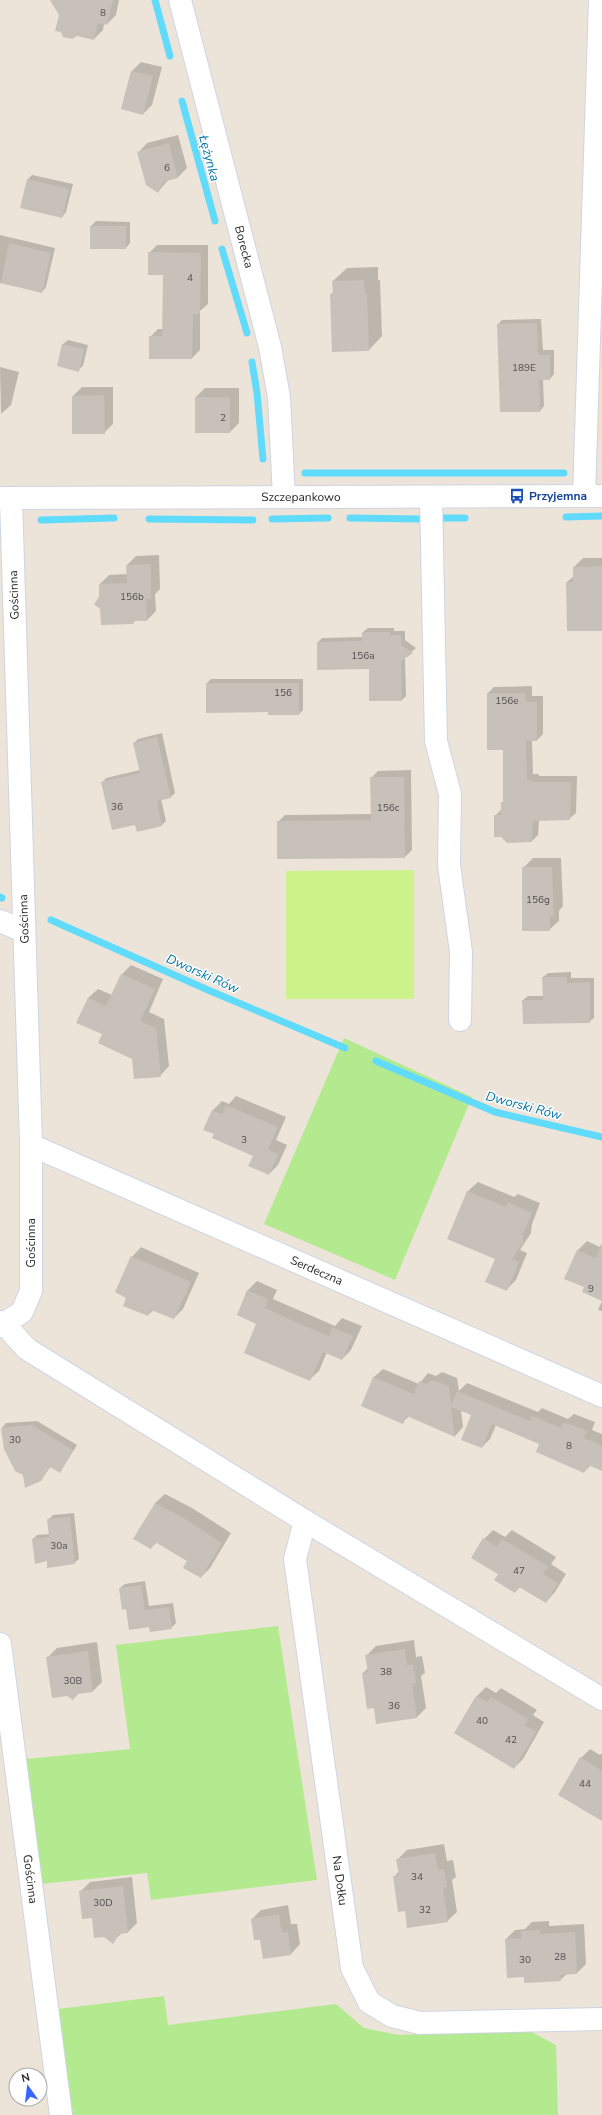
<svg xmlns="http://www.w3.org/2000/svg" width="602" height="2115" font-family="'Nunito Sans',sans-serif">
	<style>
		.education { fill: #f1e1c6 }
		.green { fill: #b3ea8f }
		.pitch { fill: #ccf38a }
		.shadow { fill: #0003 }
		.lines { fill: none; stroke-linecap: round; stroke-linejoin: round }
		.stream { stroke: #60dbfb; stroke-width: 7 }
		.building { fill: #c8c1b9 }
		.minor-casing { stroke: #ced4e4; stroke-width: 24 }
		.minor { stroke: #fff; stroke-width: 22 }
		.labels { text-anchor: middle; stroke-width: 3; stroke-linejoin: round; paint-order: stroke }
		.number-label { font-size: 10px; fill: #514f4d }
		.street-label { font-size: 12px; fill: #292929; stroke: #fff }
		.transit-label { font-size: 12px; font-weight: bold; fill: #164399; stroke: #fff; text-anchor: start }
		.water-label { font-size: 13px; font-style: italic; fill: #0076a6; stroke: #fff }
	</style>
	<rect width="100%" height="100%" fill="#ede4d9"/>
	<polygon class="education" points="598,324 602,325 602,440 594,439"/>
	<g class="green">
		<polygon points="344,1038 472,1097 395,1280 264,1224"/>
		<polygon points="278,1626 317,1880 151,1900 147,1873 41,1884 25,1759 130,1749 116,1645"/>
		<polygon points="164,1996 168,2025 336,2004 364,2028 399,2035 528,2030 556,2045 558,2115 73,2115 58,2009"/>
	</g>
	<polygon class="pitch" points="414,870 414,999 286,999 286,871"/>
	<g class="shadow">
		<polygon points="60,0 119,0 116,15 107,24 104,23 103,30 94,39 60,14"/>
		<polygon points="141,62 162,67 152,105 143,114 123,109 132,71"/>
		<polygon points="178,135 187,168 178,177 169,179 158,192 138,153 147,143"/>
		<polygon points="32,175 73,184 66,212 62,217 28,179"/>
		<polygon points="96,221 130,222 130,243 126,248 91,248 91,226"/>
		<polygon points="0,235 55,248 46,287 42,292 0,283"/>
		<polygon points="157,245 208,245 208,304 200,311 200,350 192,358 150,337 158,329 163,329 164,274 149,253"/>
		<polygon points="378,267 378,280 380,280 382,336 369,350 331,294 334,292 333,281 347,268"/>
		<polygon points="541,319 543,350 554,350 554,374 550,379 543,379 544,406 540,411 498,324 502,320"/>
		<polygon points="68,340 88,345 83,366 78,370 58,365 63,344"/>
		<polygon points="0,367 19,372 11,405 1,414"/>
		<polygon points="82,387 113,387 113,424 104,433 73,396"/>
		<polygon points="205,388 239,388 239,423 230,432 196,397"/>
		<polygon points="159,555 160,589 155,594 156,611 147,620 136,620 133,623 100,597 100,584 109,575 127,574 127,565 136,556"/>
		<polygon points="583,558 602,558 602,630 567,582 574,576 574,567"/>
		<polygon points="368,628 394,628 394,631 405,631 405,640 416,648 405,657 406,696 402,700 370,668 318,642 322,638 363,637 363,632"/>
		<polygon points="211,679 303,679 303,710 299,714 207,683"/>
		<polygon points="532,686 532,696 543,696 543,734 537,740 532,740 533,774 539,774 539,776 577,776 576,813 569,819 539,820 538,835 532,841 495,816 502,809 502,803 504,800 504,749 488,693 494,687"/>
		<polygon points="162,733 175,793 171,797 161,799 166,821 162,825 136,824 102,783 106,778 140,770 134,743 138,739"/>
		<polygon points="411,770 412,850 405,857 278,858 278,822 285,815 372,814 371,778 378,771"/>
		<polygon points="533,858 561,858 563,906 559,911 559,921 549,930 523,868"/>
		<polygon points="131,965 163,979 149,1012 164,1019 169,1066 160,1076 133,1058 103,1034 77,1022 88,998 98,989 112,995 122,974"/>
		<polygon points="571,972 571,978 594,978 594,1018 589,1022 523,1000 528,996 544,996 543,977 548,973"/>
		<polygon points="236,1096 286,1117 276,1140 287,1145 278,1165 269,1174 254,1155 215,1134 213,1110 222,1101 229,1104"/>
		<polygon points="478,1182 514,1197 518,1194 540,1203 532,1224 531,1233 520,1250 527,1253 516,1280 506,1290 496,1258 448,1238 468,1191"/>
		<polygon points="587,1241 602,1248 602,1300 585,1287 578,1250"/>
		<polygon points="141,1247 199,1273 183,1309 174,1318 154,1310 148,1315 127,1298 132,1257"/>
		<polygon points="257,1281 277,1290 273,1299 310,1315 335,1326 342,1318 362,1326 351,1350 342,1359 327,1352 319,1371 309,1380 257,1323 238,1315 248,1290"/>
		<polygon points="602,1301 602,1311 598,1310"/>
		<polygon points="383,1369 419,1384 428,1373 436,1376 442,1372 457,1378 459,1391 467,1383 538,1412 542,1408 568,1419 574,1414 595,1422 592,1430 602,1434 602,1470 591,1465 584,1472 540,1443 496,1425 490,1439 482,1447 472,1415 461,1410 463,1427 455,1436 409,1416 402,1423 362,1406 374,1377"/>
		<polygon points="37,1421 77,1445 60,1472 51,1466 41,1480 2,1428 6,1423"/>
		<polygon points="165,1494 192,1508 231,1533 210,1568 201,1577 188,1560 157,1542 151,1548 155,1503"/>
		<polygon points="74,1513 79,1559 74,1563 47,1559 33,1539 37,1535 50,1534 48,1520 53,1515"/>
		<polygon points="493,1530 505,1537 512,1530 556,1557 551,1564 566,1574 555,1592 546,1602 521,1586 515,1592 499,1573 484,1539"/>
		<polygon points="145,1581 149,1606 173,1603 176,1623 171,1628 150,1626 127,1608 120,1588 125,1584"/>
		<polygon points="414,1640 416,1657 422,1656 425,1673 421,1676 426,1708 417,1717 375,1707 363,1673 368,1668 367,1655 376,1646"/>
		<polygon points="97,1642 102,1682 93,1691 79,1693 73,1699 48,1657 57,1648"/>
		<polygon points="486,1687 496,1693 501,1688 537,1710 533,1715 544,1722 523,1759 514,1768 455,1733 477,1696"/>
		<polygon points="590,1749 600,1755 602,1753 602,1820 581,1758"/>
		<polygon points="444,1844 447,1861 453,1860 456,1877 452,1880 457,1912 447,1921 394,1877 399,1871 398,1859 407,1850"/>
		<polygon points="132,1877 137,1923 128,1932 122,1933 112,1942 93,1916 81,1891 90,1882"/>
		<polygon points="288,1905 291,1924 297,1924 300,1944 291,1954 252,1919 261,1910"/>
		<polygon points="549,1921 549,1926 584,1924 586,1964 577,1973 567,1974 560,1980 506,1939 515,1930 525,1929 532,1922"/>
	</g>
	<g class="lines">
		<g class="stream">
			<polyline points="155,0 170,56"/>
			<polyline points="182,101 215,221"/>
			<polyline points="222,249 247,333"/>
			<polyline points="252,362 257,393 263,459"/>
			<polyline points="305,473 564,473"/>
			<polyline points="566,517 602,516"/>
			<polyline points="350,518 419,519"/>
			<polyline points="442,518 465,518"/>
			<polyline points="149,519 253,520"/>
			<polyline points="272,519 328,518"/>
			<polyline points="41,520 114,518"/>
			<polyline points="0,897 2,898"/>
			<polyline points="51,920 208,990 345,1048"/>
			<polyline points="376,1061 495,1112 602,1137"/>
		</g>
	</g>
	<g class="building">
		<polygon points="50,0 113,0 107,25 98,23 94,40 77,36 72,39 63,37 61,32 55,31 59,15"/>
		<polygon points="131,71 153,76 143,115 121,109"/>
		<polygon points="169,143 178,178 163,182 158,193 146,185 137,152"/>
		<polygon points="27,179 69,189 62,218 20,208"/>
		<rect x="90" y="226" width="36" height="23"/>
		<polygon points="9,243 51,253 42,293 1,283"/>
		<polygon points="148,252 201,253 200,313 193,315 192,359 149,359 149,336 162,336 163,275 148,275"/>
		<polygon points="364,280 365,293 367,293 369,351 332,352 330,294 333,294 332,281"/>
		<polygon points="537,323 538,355 550,355 550,380 539,380 540,412 500,412 497,324"/>
		<polygon points="62,344 84,349 79,372 57,366"/>
		<polygon points="104,395 105,434 72,434 72,396"/>
		<rect x="195" y="397" width="35" height="36"/>
		<polygon points="151,564 151,599 146,599 147,621 133,621 134,624 101,625 100,609 94,604 99,597 99,584 127,583 126,565"/>
		<polygon points="602,566 602,631 567,631 566,582 573,582 573,567"/>
		<polygon points="362,632 390,632 390,635 401,635 401,645 413,653 401,661 402,701 369,701 369,669 317,670 317,642 362,641"/>
		<polygon points="206,683 299,683 299,715 268,715 268,712 206,713"/>
		<polygon points="487,693 525,693 526,702 537,702 537,741 526,741 527,780 533,780 533,782 571,782 570,820 533,821 532,842 507,843 501,837 494,837 494,815 501,815 501,802 503,802 503,750 487,750"/>
		<polygon points="157,737 171,798 157,801 162,826 137,832 135,825 112,830 101,782 140,773 133,743"/>
		<polygon points="370,777 404,777 405,858 277,859 277,821 371,820"/>
		<polygon points="522,867 552,867 554,917 550,917 550,931 522,931"/>
		<polygon points="121,974 155,989 140,1021 156,1028 161,1077 134,1079 132,1059 98,1043 102,1034 76,1023 88,998 106,1006"/>
		<polygon points="542,977 567,977 567,983 590,982 590,1023 523,1024 522,1000 543,1000"/>
		<polygon points="226,1105 278,1127 268,1149 278,1154 269,1175 248,1166 253,1156 212,1138 214,1134 203,1130 212,1110 222,1114"/>
		<polygon points="467,1191 506,1207 508,1202 532,1213 523,1234 523,1243 512,1259 519,1262 507,1291 485,1282 495,1259 447,1239"/>
		<polygon points="601,1244 602,1244 602,1301 582,1292 584,1287 564,1279 577,1250 596,1258"/>
		<polygon points="131,1256 191,1282 174,1319 151,1310 148,1316 123,1306 126,1298 115,1292"/>
		<polygon points="247,1290 268,1299 265,1308 300,1324 329,1336 332,1327 353,1336 342,1360 323,1352 310,1381 244,1353 256,1324 237,1315"/>
		<polygon points="373,1377 414,1394 419,1381 427,1384 432,1380 449,1386 451,1406 457,1391 530,1421 532,1416 561,1428 564,1422 587,1431 584,1438 602,1446 602,1471 588,1465 584,1473 536,1452 539,1444 492,1424 482,1448 461,1440 471,1415 451,1407 455,1437 407,1416 403,1424 361,1406"/>
		<polygon points="32,1425 73,1450 60,1473 50,1467 41,1481 25,1488 23,1475 15,1471 4,1449 1,1428"/>
		<polygon points="155,1503 182,1517 222,1543 201,1578 183,1568 187,1561 155,1542 151,1549 133,1539"/>
		<polygon points="70,1517 75,1564 47,1568 47,1561 35,1564 32,1539 49,1537 47,1519"/>
		<polygon points="483,1538 497,1547 502,1539 548,1566 543,1574 558,1583 546,1603 519,1587 515,1593 494,1580 498,1574 471,1558"/>
		<polygon points="141,1585 145,1610 169,1607 172,1629 150,1632 149,1627 129,1630 126,1609 122,1610 119,1588"/>
		<polygon points="405,1649 407,1665 413,1665 416,1683 412,1684 417,1718 376,1724 374,1708 367,1709 365,1694 362,1673 368,1672 365,1655"/>
		<polygon points="88,1651 93,1692 78,1694 73,1700 67,1696 52,1698 46,1657"/>
		<polygon points="476,1696 487,1702 491,1697 528,1719 525,1725 536,1732 514,1769 454,1733"/>
		<polygon points="580,1757 602,1771 602,1821 558,1795"/>
		<polygon points="435,1853 438,1870 444,1869 447,1887 443,1888 448,1922 407,1928 405,1911 398,1912 393,1876 399,1875 396,1859"/>
		<polygon points="123,1886 128,1933 119,1934 113,1944 104,1937 94,1938 92,1918 82,1919 79,1891"/>
		<polygon points="279,1914 282,1933 288,1932 291,1955 263,1959 260,1940 254,1940 251,1919"/>
		<polygon points="540,1930 540,1934 575,1932 577,1974 560,1975 561,1981 546,1982 524,1983 524,1977 507,1978 505,1939 522,1938 521,1931"/>
	</g>
	<g class="lines">
		<g class="minor-casing">
			<g id="minor">
				<path id="s1" d="M 180,0 L 270,347 L 279,397 L 284,497"/>
				<polyline points="584,496 600,0"/>
				<polyline points="431,497 436,741 450,794 449,865 461,952 460,1020"/>
				<path id="s2" d="M 0,498 L 602,496"/>
				<polyline points="0,921 24,931"/>
				<path id="s3" d="M 31,1145 L 602,1396"/>
				<polyline points="0,1322 5,1325 27,1349 305,1521 602,1699"/>
				<polyline points="0,1326 22,1312 31,1291 31,1145 11,498"/>
				<path id="s4" d="M 305,1521 L 295,1559 L 352,1968 L 369,2002 L 392,2016 L 420,2023 L 602,2019"/>
				<path id="s5" d="M 0,1644 L 61,2115"/>
			</g>
		</g>
		<use href="#minor" class="minor"/>
	</g>
	<defs>
		<g id="bus-bare" transform="scale(1.2)"><path d="M-5-6H5V4H4V6H2V4H-2V6H-4V4H-5ZM-3.5-4V0h7V-4ZM-3.5 1.2v1.5H-2V1.2ZM2 1.2v1.5H3.5V1.2Z" fill="#1a4fb4" stroke="#fff" stroke-width="2.5" paint-order="stroke"/></g>
	</defs>
	<g fill-rule="evenodd">
		<use href="#bus-bare" x="517" y="496"/>
	</g>
	<g class="labels">
		<g class="number-label">
			<text x="103" y="16">8</text>
			<text x="167" y="171">6</text>
			<text x="190" y="281">4</text>
			<text x="524" y="371">189E</text>
			<text x="223" y="421">2</text>
			<text x="132" y="600">156b</text>
			<text x="363" y="659">156a</text>
			<text x="283" y="696">156</text>
			<text x="507" y="704">156e</text>
			<text x="117" y="810">36</text>
			<text x="388" y="811">156c</text>
			<text x="538" y="903">156g</text>
			<text x="244" y="1143">3</text>
			<text x="591" y="1292">9</text>
			<text x="15" y="1443">30</text>
			<text x="569" y="1449">8</text>
			<text x="59" y="1549">30a</text>
			<text x="519" y="1574">47</text>
			<text x="386" y="1675">38</text>
			<text x="73" y="1684">30B</text>
			<text x="394" y="1709">36</text>
			<text x="482" y="1724">40</text>
			<text x="511" y="1743">42</text>
			<text x="585" y="1787">44</text>
			<text x="417" y="1880">34</text>
			<text x="103" y="1906">30D</text>
			<text x="425" y="1913">32</text>
			<text x="560" y="1960">28</text>
			<text x="525" y="1963">30</text>
		</g>
		<g class="street-label">
			<text dy="4" stroke="none"><textPath href="#s1" startOffset="255">Borecka</textPath></text>
			<text dy="4" stroke="none"><textPath href="#s2" startOffset="301">Szczepankowo</textPath></text>
			<text transform="translate(14 595) rotate(-92)" y="4">Gościnna</text>
			<text transform="translate(24 919) rotate(-92)" y="4">Gościnna</text>
			<text transform="translate(31 1243) rotate(-90)" y="4">Gościnna</text>
			<text dy="4" stroke="none"><textPath href="#s3" startOffset="312">Serdeczna</textPath></text>
			<text dy="4" stroke="none"><textPath href="#s5" startOffset="237">Gościnna</textPath></text>
			<text dy="4" stroke="none"><textPath href="#s4" startOffset="364">Na Dołku</textPath></text>
		</g>
		<g class="transit-label">
			<text x="529" y="500">Przyjemna</text>
		</g>
		<g class="water-label">
			<text transform="translate(210 158) rotate(75)" y="5">Łężynka</text>
			<text transform="translate(203 973) rotate(24)" y="5">Dworski Rów</text>
			<text transform="translate(524 1105) rotate(15)" y="5">Dworski Rów</text>
		</g>
	</g>
	<g transform="translate(28 2087) rotate(346)"><circle r="19" fill="#ffffff" stroke="#a9a9a9"/>
	<path d="M0-3L7 15L0 10L-7 15Z" fill="#3465ff"/>
	<text y="-6" font-size="11" font-weight="bold" text-anchor="middle" fill="#292929">N</text>
	</g>
</svg>
